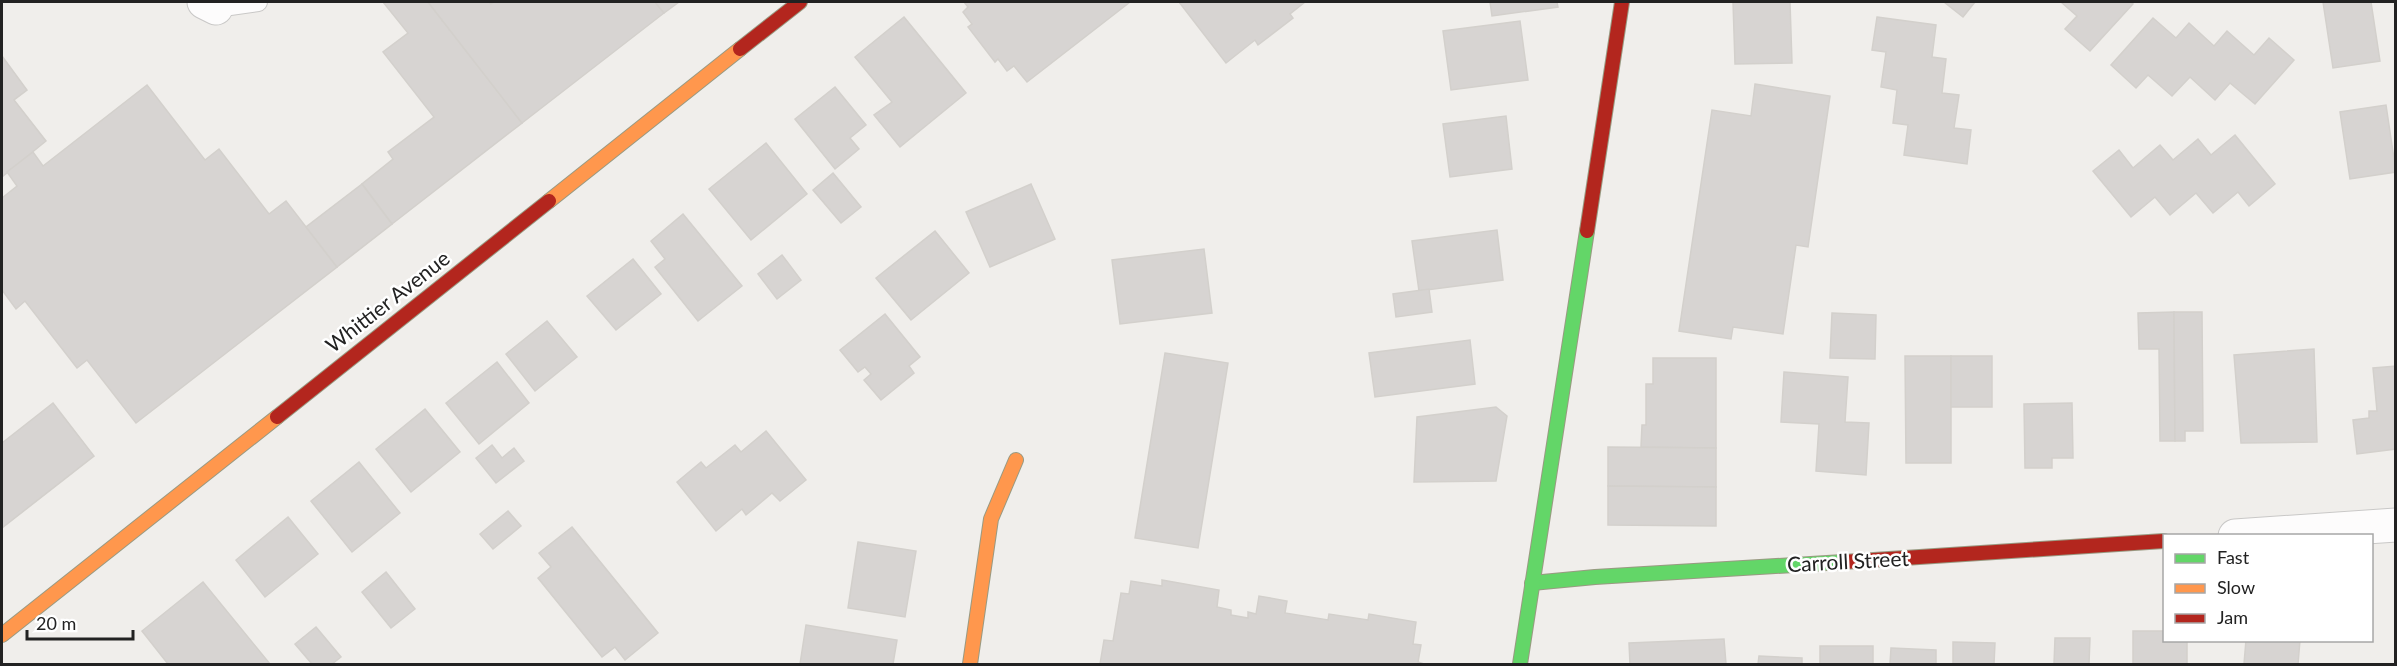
<svg xmlns="http://www.w3.org/2000/svg" width="2397" height="666" font-family="Lato,sans-serif">
	<style>
		.building { fill: #d7d4d2; stroke: #d3d0cc; stroke-width: 1.5 }
		.lines { fill: none; stroke-linecap: round; stroke-linejoin: round }
		.lane-casing { stroke: #c9c8c7; stroke-width: 20 }
		.street-casing { stroke: #c9c8c7; stroke-width: 35 }
		.fast-casing { stroke: #999a82; stroke-width: 16 }
		.slow-casing { stroke: #999a82; stroke-width: 16 }
		.jam-casing { stroke: #999a82; stroke-width: 16 }
		.lane { stroke: #fdfcfc; stroke-width: 18 }
		.street { stroke: #fdfcfc; stroke-width: 33 }
		.fast { stroke: #63d668; stroke-width: 14 }
		.slow { stroke: #ff974d; stroke-width: 14 }
		.jam { stroke: #b3261e; stroke-width: 14 }
		.labels { text-anchor: middle; stroke-width: 5; stroke-linejoin: round; paint-order: stroke }
		.street-label { font-size: 21px; fill: #222; stroke: #fff }
	</style>
	<rect width="100%" height="100%" fill="#f0eeeb"/>
	<g class="building">
		<polygon points="383,2 428,2 522,123 392,224 362,184 393,159 388,152 434,117 383,52 408,33"/>
		<polygon points="428,2 489,2 491,4 494,2 655,2 664,13 522,123"/>
		<polygon points="655,2 679,2 664,13"/>
		<polygon points="964,2 1130,2 1027,82 1014,66 1007,71 998,59 995,62 968,27 972,24 963,12 968,7"/>
		<polygon points="1179,2 1305,2 1290,14 1293,18 1258,45 1255,40 1226,63"/>
		<polygon points="1490,2 1557,2 1558,7 1492,16"/>
		<polygon points="1733,2 1790,2 1792,63 1735,64"/>
		<polygon points="1944,2 1975,2 1963,17"/>
		<polygon points="2061,2 2130,2 2133,4 2090,51 2065,29 2077,16"/>
		<polygon points="2323,2 2371,2 2380,61 2333,68"/>
		<polygon points="904,17 966,93 900,147 874,115 892,102 855,57"/>
		<polygon points="1877,17 1936,25 1932,57 1946,59 1942,93 1959,95 1954,128 1971,130 1967,164 1904,155 1908,125 1893,123 1897,90 1881,87 1886,52 1872,50"/>
		<polygon points="2153,18 2176,38 2189,23 2214,46 2227,31 2254,55 2269,38 2294,60 2255,104 2230,83 2215,100 2190,77 2172,96 2148,75 2136,88 2111,65"/>
		<polygon points="1520,21 1528,80 1451,90 1443,31"/>
		<polygon points="2,56 27,90 14,100 46,141 2,177"/>
		<polygon points="1755,84 1830,96 1808,247 1796,245 1783,334 1733,327 1731,339 1679,331 1712,110 1751,116"/>
		<polygon points="147,85 205,160 219,149 269,214 286,201 337,267 136,423 87,360 77,368 25,301 16,309 2,290 2,198 17,186 7,172 33,152 43,166"/>
		<polygon points="835,87 866,125 850,138 859,149 835,169 795,119"/>
		<polygon points="2386,105 2396,172 2350,179 2340,112"/>
		<polygon points="1506,116 1512,169 1450,177 1443,124"/>
		<polygon points="2235,135 2275,184 2249,206 2238,192 2213,213 2196,193 2170,215 2155,197 2131,217 2093,171 2119,150 2133,168 2160,145 2173,160 2198,139 2211,155"/>
		<polygon points="766,143 807,194 751,240 709,189"/>
		<polygon points="833,173 861,207 841,223 813,190"/>
		<polygon points="362,184 392,224 337,267 306,227"/>
		<polygon points="1031,184 1055,239 990,267 966,212"/>
		<polygon points="683,214 742,286 698,321 655,267 665,259 651,241"/>
		<polygon points="1497,230 1503,280 1419,291 1412,241"/>
		<polygon points="935,231 969,273 911,320 876,278"/>
		<polygon points="1204,249 1212,313 1120,324 1112,260"/>
		<polygon points="782,255 801,280 777,299 758,274"/>
		<polygon points="633,259 661,294 616,330 587,296"/>
		<polygon points="1429,289 1432,312 1396,317 1393,294"/>
		<polygon points="2174,312 2175,441 2160,441 2159,349 2139,349 2138,313"/>
		<polygon points="2174,312 2202,312 2203,431 2185,431 2185,441 2175,441"/>
		<polygon points="1832,313 1876,315 1875,359 1830,358"/>
		<polygon points="885,314 920,357 909,366 914,373 881,400 864,380 871,374 865,367 858,372 840,350"/>
		<polygon points="547,321 577,357 535,391 506,354"/>
		<polygon points="1470,340 1475,384 1375,397 1369,353"/>
		<polygon points="2314,349 2317,442 2241,443 2234,355"/>
		<polygon points="1165,353 1228,363 1198,548 1135,538"/>
		<polygon points="1905,356 1951,356 1951,463 1906,463"/>
		<rect x="1951" y="356" width="41" height="51"/>
		<polygon points="1653,358 1716,358 1716,448 1641,447 1642,425 1646,425 1646,384 1653,384"/>
		<polygon points="497,362 529,403 479,444 446,403"/>
		<polygon points="2396,366 2396,449 2357,454 2353,420 2369,418 2369,411 2377,411 2373,368"/>
		<polygon points="1784,372 1848,377 1845,422 1869,423 1866,475 1816,471 1819,424 1781,422"/>
		<polygon points="53,403 94,456 2,528 2,443"/>
		<polygon points="2072,403 2073,458 2052,458 2052,468 2025,468 2024,404"/>
		<polygon points="1496,407 1507,416 1496,481 1414,482 1417,417"/>
		<polygon points="425,409 460,452 411,492 376,449"/>
		<polygon points="766,431 806,480 780,501 772,493 746,515 742,509 716,531 677,482 701,462 706,468 735,445 741,452"/>
		<polygon points="492,445 502,458 514,448 524,461 496,483 476,458"/>
		<polygon points="1608,447 1716,448 1716,487 1608,486"/>
		<polygon points="359,462 400,513 352,552 311,501"/>
		<polygon points="1608,486 1716,487 1716,526 1608,525"/>
		<polygon points="508,511 521,526 493,549 480,534"/>
		<polygon points="288,517 318,554 265,597 236,560"/>
		<polygon points="572,527 658,633 625,660 615,647 602,657 538,578 551,567 539,553"/>
		<polygon points="858,542 916,551 905,617 848,608"/>
		<polygon points="386,572 415,609 391,628 362,592"/>
		<polygon points="1162,580 1219,590 1217,607 1231,610 1231,615 1248,618 1248,612 1256,614 1259,596 1287,601 1285,613 1328,620 1329,614 1368,620 1369,614 1416,622 1413,644 1421,645 1418,662 1424,664 1100,664 1104,640 1113,641 1121,593 1129,594 1131,581 1162,586"/>
		<polygon points="203,582 270,664 168,664 142,631"/>
		<polygon points="806,625 897,640 893,664 800,664"/>
		<polygon points="316,627 341,657 332,664 312,664 295,644"/>
		<polygon points="2133,631 2164,631 2164,640 2187,640 2187,664 2133,664"/>
		<polygon points="2055,638 2090,638 2089,664 2054,664"/>
		<polygon points="1724,639 1726,664 1630,664 1629,643"/>
		<polygon points="2246,640 2300,640 2298,664 2244,664"/>
		<polygon points="1953,642 1995,643 1994,664 1953,664"/>
		<rect x="1820" y="646" width="53" height="18"/>
		<polygon points="1891,648 1936,650 1936,664 1890,664"/>
		<polygon points="1759,656 1802,658 1802,664 1758,664"/>
	</g>
	<g class="lines">
		<g class="lane-casing">
			<polyline id="lane" points="216,8 258,2"/>
		</g>
		<g class="street-casing">
			<g id="street">
				<polyline points="204,2 216,8"/>
				<polyline points="2235,536 2396,525"/>
			</g>
		</g>
		<g class="fast-casing">
			<g id="fast">
				<polyline points="1532,583 1595,577 1843,562"/>
				<polyline points="1520,664 1587,231"/>
			</g>
		</g>
		<g class="slow-casing">
			<g id="slow">
				<polyline points="549,201 740,49"/>
				<polyline points="2,635 277,417"/>
				<polyline points="970,664 991,519 1016,460"/>
			</g>
		</g>
		<g class="jam-casing">
			<g id="jam">
				<polyline points="740,49 800,2"/>
				<polyline points="1587,231 1622,2"/>
				<polyline points="277,417 549,201"/>
				<polyline points="1843,562 2164,541"/>
			</g>
		</g>
		<use href="#lane" class="lane"/>
		<use href="#street" class="street"/>
		<use href="#fast" class="fast"/>
		<use href="#slow" class="slow"/>
		<use href="#jam" class="jam"/>
	</g>
	<g class="labels">
		<g class="street-label">
			<text transform="translate(388 302) rotate(-38)" y="7">Whittier Avenue</text>
			<text transform="translate(1848 562) rotate(-3)" y="7">Carroll Street</text>
		</g>
	</g>
	<rect width="2397" height="666" fill="none" stroke="#222222" stroke-width="6"/>
	<rect x="2163" y="534" width="210" height="108" fill="#ffffff" stroke="#a7a7a7" stroke-width="1.5"/>
	<rect x="2175" y="554" width="30" height="9" fill="#63d668" stroke="#a7a7a7" stroke-width="1.5"/>
	<text x="2217" y="564" font-size="18" fill="#222222">Fast</text>
	<rect x="2175" y="584" width="30" height="9" fill="#ff974d" stroke="#a7a7a7" stroke-width="1.5"/>
	<text x="2217" y="594" font-size="18" fill="#222222">Slow</text>
	<rect x="2175" y="614" width="30" height="9" fill="#b3261e" stroke="#a7a7a7" stroke-width="1.5"/>
	<text x="2217" y="624" font-size="18" fill="#222222">Jam</text>
	<path d="M27 630v9h106v-9" fill="none" stroke="#222222" stroke-width="3"/>
	<text x="36" y="630" font-size="18" fill="#222222" stroke="#ffffff" stroke-width="4.5" paint-order="stroke">20 m</text>
</svg>
